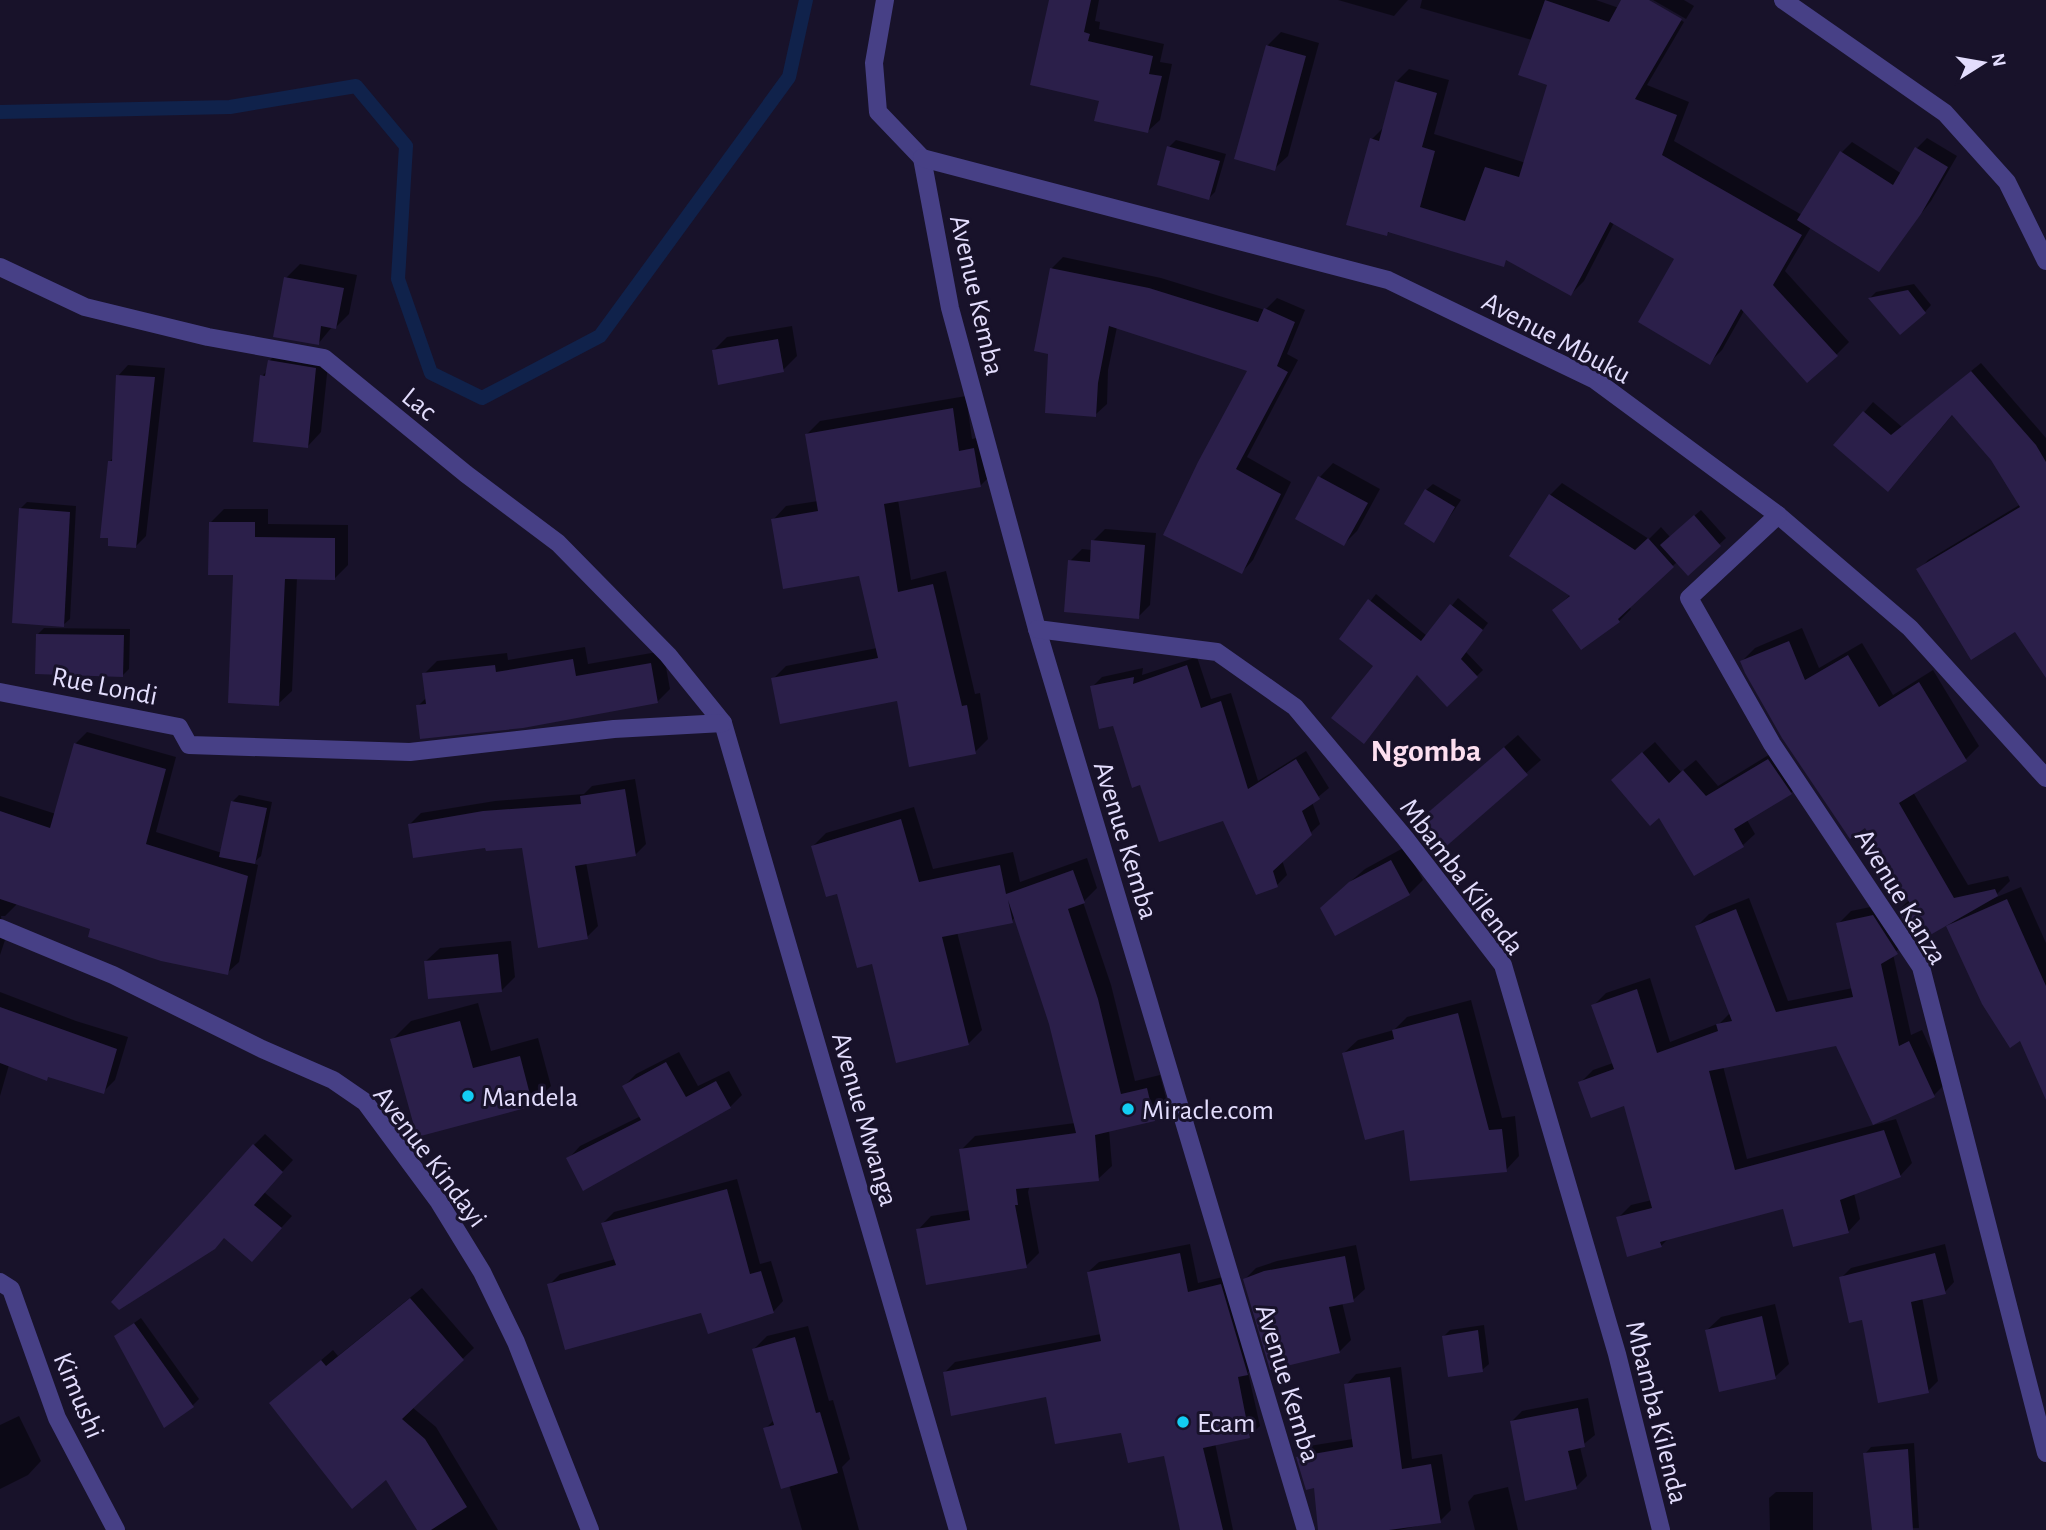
<svg xmlns="http://www.w3.org/2000/svg" width="2046" height="1530" font-family="'Alegreya Sans',sans-serif">
	<style>
		.shadow { fill: #0007 }
		.lines { fill: none; stroke-linecap: round; stroke-linejoin: round }
		.stream { stroke: #10224b; stroke-width: 14 }
		.building { fill: #2b1f4a }
		.minor { stroke: #474086; stroke-width: 18 }
		.poi-dot { fill: #13cdf3; stroke: #18122a; stroke-width: 2.5 }
		.labels { text-anchor: middle; stroke-width: 6; stroke-linejoin: round; paint-order: stroke }
		.street-label { font-size: 28px; fill: #e3ddfd; stroke: #18122a }
		.poi-label { font-size: 28px; fill: #e3ddfd; stroke: #18122a; text-anchor: start }
		.quarter-label { font-size: 32px; font-weight: bold; fill: #fddff0; stroke: #18122a }
	</style>
	<rect width="100%" height="100%" fill="#18122a"/>
	<g class="shadow">
		<polygon points="1051,0 1099,0 1095,21 1100,22 1099,29 1164,44 1160,62 1172,64 1160,120 1148,131 1101,99"/>
		<polygon points="1338,0 1408,0 1394,16"/>
		<polygon points="1422,0 1596,0 1619,8 1623,0 1646,0 1684,22 1647,85 1689,102 1674,141 1802,215 1842,152 1852,142 1902,174 1916,149 1927,138 1957,156 1931,201 1878,269 1811,227 1785,271 1849,342 1836,355 1744,311 1722,350 1709,363 1677,258 1614,223 1584,281 1571,294 1484,246 1390,231 1387,234 1372,139 1384,127 1396,82 1409,69 1449,80 1434,134 1526,163 1549,84 1532,40 1420,8"/>
		<polygon points="1653,0 1684,0 1694,6 1686,19"/>
		<polygon points="1281,32 1319,43 1288,156 1274,169 1267,46"/>
		<polygon points="1176,140 1226,154 1215,192 1209,198 1169,147"/>
		<polygon points="1063,257 1161,278 1265,310 1277,298 1305,310 1287,354 1298,360 1247,457 1291,482 1253,560 1242,572 1166,534 1250,370 1117,327 1108,370 1107,404 1095,415 1052,268"/>
		<polygon points="300,264 357,275 349,314 336,327 332,327 318,344 286,278"/>
		<polygon points="1914,284 1931,305 1925,312 1870,298 1876,292"/>
		<polygon points="792,326 797,356 783,370 713,351 727,337"/>
		<polygon points="284,347 329,355 321,432 308,446 262,376 268,370 270,360"/>
		<polygon points="1981,363 2046,438 2046,669 2015,630 1919,570 1928,560 2021,504 1993,459 1953,414 1898,480 1836,445 1873,402 1902,427"/>
		<polygon points="128,365 165,368 146,536 135,547 109,462 114,457 118,376"/>
		<polygon points="966,396 972,439 987,436 994,472 980,486 898,500 911,580 946,571 975,694 980,693 988,739 975,752 898,699 773,679 786,666 877,648 860,574 773,520 786,506 818,501 806,435 820,421"/>
		<polygon points="1333,463 1380,489 1357,531 1344,544 1320,477"/>
		<polygon points="1562,483 1649,539 1661,527 1670,537 1701,510 1726,538 1688,574 1677,562 1629,606 1631,609 1619,621 1555,610 1571,594 1550,495"/>
		<polygon points="1433,484 1461,500 1434,540 1426,490"/>
		<polygon points="27,502 76,506 70,619 62,626 20,509"/>
		<polygon points="224,509 268,509 268,524 348,525 348,565 334,579 297,578 292,691 278,704 234,574 211,522"/>
		<polygon points="1105,529 1156,533 1150,605 1138,617 1070,561 1082,549 1092,550 1093,541"/>
		<polygon points="1376,594 1427,636 1458,598 1488,623 1466,652 1483,670 1447,705 1418,673 1364,742 1375,666 1341,639"/>
		<polygon points="44,628 130,629 129,669 123,675 38,634"/>
		<polygon points="1802,628 1819,668 1862,643 1893,695 1933,670 1979,746 1966,759 1913,792 1968,885 2008,876 2010,881 1992,899 2021,887 2046,943 2046,1096 2021,1038 1948,926 1954,921 1899,910 1910,899 1866,825 1742,661 1755,648"/>
		<polygon points="585,647 588,664 663,651 670,689 657,702 418,706 427,697 424,674 437,661 507,653 508,660"/>
		<polygon points="1197,657 1211,699 1231,693 1258,781 1306,751 1329,788 1312,802 1320,824 1282,860 1287,875 1277,885 1224,819 1141,783 1114,724 1092,687 1102,677 1143,668 1142,675"/>
		<polygon points="87,732 176,757 156,832 222,853 232,802 239,795 272,802 261,856 253,863 258,865 239,962 227,973 17,904 5,916 1,916 2,923 9,928 0,955 0,796 56,814 75,744"/>
		<polygon points="1518,735 1541,760 1442,848 1433,809"/>
		<polygon points="1655,742 1681,772 1696,760 1718,786 1780,748 1802,781 1791,793 1747,820 1755,834 1743,845 1659,816 1625,768"/>
		<polygon points="635,779 646,844 635,855 586,862 598,926 587,937 524,846 487,846 410,824 421,813 495,801 584,794 592,786"/>
		<polygon points="914,807 933,869 1013,852 1020,882 1087,858 1097,888 1083,902 1111,985 1135,1081 1160,1075 1168,1106 1154,1120 1109,1130 1112,1166 1098,1179 1030,1185 1028,1192 1039,1253 1026,1266 918,1230 931,1216 970,1210 961,1150 975,1136 1075,1123 1051,1024 1015,917 1012,921 957,932 982,1030 968,1044 873,962 813,846 826,833"/>
		<polygon points="1405,847 1423,880 1409,894 1336,894 1365,869"/>
		<polygon points="1749,898 1788,1001 1853,988 1838,924 1851,911 1885,904 1910,940 1893,954 1911,1035 1922,1030 1946,1083 1934,1095 1837,1044 1723,1066 1747,1159 1896,1119 1912,1163 1900,1176 1854,1193 1860,1219 1848,1232 1785,1207 1668,1239 1661,1246 1618,1218 1631,1205 1652,1200 1625,1104 1580,1083 1593,1070 1613,1063 1593,1006 1606,993 1650,978 1670,1042 1720,1023 1730,1013 1697,926 1709,914"/>
		<polygon points="511,941 515,977 502,990 426,961 440,948"/>
		<polygon points="0,992 76,1021 128,1037 115,1080 103,1092 9,1065 0,1096"/>
		<polygon points="1471,1000 1502,1118 1515,1116 1519,1156 1506,1170 1406,1128 1344,1053 1358,1040 1394,1030 1407,1017"/>
		<polygon points="478,1003 491,1051 538,1038 551,1086 533,1104 418,1135 392,1040 411,1021"/>
		<polygon points="679,1052 698,1086 729,1071 742,1095 730,1107 569,1158 580,1146 641,1116 624,1086 636,1074"/>
		<polygon points="265,1134 293,1160 264,1192 292,1216 252,1260 254,1145"/>
		<polygon points="737,1179 760,1264 771,1261 783,1301 773,1312 703,1311 549,1285 560,1274 616,1259 603,1223 614,1212"/>
		<polygon points="1190,1244 1198,1283 1231,1275 1257,1363 1248,1372 1260,1426 1249,1436 1215,1443 1233,1530 1182,1530 1165,1454 1048,1395 945,1372 955,1362 1101,1334 1088,1272 1099,1262"/>
		<polygon points="1945,1244 1954,1282 1945,1292 1922,1297 1938,1381 1928,1391 1841,1278 1851,1268"/>
		<polygon points="1356,1245 1365,1289 1353,1300 1342,1302 1351,1340 1339,1352 1245,1279 1256,1268 1277,1261"/>
		<polygon points="422,1288 474,1348 412,1407 436,1427 498,1530 419,1530 386,1478 271,1403 333,1350 338,1356"/>
		<polygon points="1775,1304 1789,1364 1775,1377 1707,1330 1721,1317"/>
		<polygon points="141,1318 199,1399 192,1406 116,1336"/>
		<polygon points="1484,1325 1489,1364 1482,1370 1444,1336 1450,1330"/>
		<polygon points="808,1326 829,1401 833,1400 850,1459 842,1467 859,1530 802,1530 789,1485 765,1429 774,1420 754,1349 767,1336"/>
		<polygon points="1401,1367 1412,1459 1442,1454 1451,1510 1440,1521 1399,1530 1320,1530 1316,1486 1298,1457 1309,1446 1353,1439 1346,1385 1356,1374"/>
		<polygon points="1588,1398 1595,1435 1580,1447 1587,1476 1576,1487 1511,1422 1522,1411"/>
		<polygon points="19,1416 41,1461 28,1475 0,1489 0,1425"/>
		<polygon points="1914,1443 1919,1528 1873,1530 1865,1454 1871,1447"/>
		<polygon points="1508,1487 1518,1530 1475,1530 1468,1502 1474,1495"/>
		<polygon points="1776,1492 1813,1492 1813,1530 1770,1530 1769,1498"/>
	</g>
	<g class="lines">
		<polyline class="stream" points="0,112 230,107 356,86 406,146 398,279 431,373 482,398 600,336 789,77 806,0"/>
	</g>
	<g class="building">
		<polygon points="1049,0 1091,0 1084,32 1090,34 1088,41 1153,56 1149,74 1162,76 1148,133 1094,121 1099,101 1030,85"/>
		<polygon points="1545,0 1609,22 1621,0 1649,0 1682,19 1635,99 1677,115 1662,155 1802,235 1773,285 1838,356 1807,383 1741,309 1710,365 1638,322 1674,259 1610,222 1571,296 1506,260 1504,267 1388,232 1387,236 1346,225 1370,138 1379,141 1395,81 1437,93 1422,147 1435,151 1420,207 1465,221 1485,167 1519,177 1547,85 1518,75"/>
		<polygon points="1266,45 1306,56 1275,171 1234,159"/>
		<polygon points="1167,146 1220,161 1209,200 1157,185"/>
		<polygon points="1915,147 1948,167 1921,214 1879,272 1797,220 1840,151 1893,185"/>
		<polygon points="1050,268 1149,288 1258,322 1264,308 1295,322 1277,366 1288,372 1236,469 1281,494 1242,574 1163,535 1198,462 1247,371 1109,326 1098,383 1096,417 1045,413 1048,354 1034,351"/>
		<polygon points="284,277 344,288 336,329 321,326 319,345 273,337"/>
		<polygon points="1908,290 1926,313 1900,335 1868,298"/>
		<polygon points="778,339 784,372 718,385 712,350"/>
		<polygon points="268,360 316,368 308,448 253,442 260,375 265,376"/>
		<polygon points="1971,371 2036,445 2046,462 2046,678 2015,632 1971,660 1916,569 2020,507 1991,460 1952,415 1888,492 1833,445 1863,411 1891,435"/>
		<polygon points="116,375 155,377 136,548 108,546 108,538 100,538 108,461 112,461"/>
		<polygon points="953,408 959,451 974,448 981,487 884,504 898,592 933,584 962,706 967,705 976,754 909,767 897,701 780,724 771,678 878,658 859,576 783,589 771,519 818,511 805,434"/>
		<polygon points="1318,476 1368,503 1344,546 1295,519"/>
		<polygon points="1425,489 1455,507 1434,543 1404,524"/>
		<polygon points="1549,494 1635,550 1648,538 1674,567 1618,619 1620,622 1581,650 1552,610 1570,596 1509,556"/>
		<polygon points="19,508 70,512 64,627 12,623"/>
		<polygon points="1694,515 1721,546 1688,576 1660,545"/>
		<polygon points="209,522 255,522 255,537 335,538 335,580 285,579 279,706 228,703 233,575 208,575"/>
		<polygon points="1091,540 1145,545 1139,619 1064,612 1068,560 1090,562"/>
		<polygon points="1368,599 1421,641 1450,604 1483,630 1461,659 1478,677 1447,707 1417,675 1364,744 1331,718 1373,666 1339,639"/>
		<polygon points="36,634 124,635 123,677 35,674"/>
		<polygon points="1789,641 1805,680 1848,655 1879,707 1919,682 1967,761 1899,803 1954,898 1995,889 1998,896 1918,942 1897,910 1912,907 1865,828 1850,839 1782,738 1745,673 1740,661"/>
		<polygon points="573,659 576,676 651,663 658,703 523,728 420,739 416,705 426,704 422,673 495,665 496,672"/>
		<polygon points="1187,665 1201,708 1221,701 1248,789 1296,759 1320,799 1302,811 1312,835 1273,871 1278,887 1256,895 1223,821 1159,842 1140,785 1132,788 1113,726 1099,729 1090,686 1134,677 1133,684"/>
		<polygon points="74,743 166,769 146,844 248,876 228,975 161,961 88,937 90,929 0,899 0,811 50,828"/>
		<polygon points="1504,747 1528,775 1442,850 1417,822"/>
		<polygon points="1642,752 1669,783 1683,770 1706,796 1768,759 1792,794 1734,829 1744,847 1694,876 1659,818 1650,826 1611,780"/>
		<polygon points="625,789 636,856 575,866 588,939 538,948 522,848 486,851 485,848 413,858 408,824 483,811 581,804 580,796"/>
		<polygon points="231,801 267,808 255,864 219,857"/>
		<polygon points="901,819 919,882 1000,865 1006,894 1073,870 1085,903 1068,909 1098,999 1121,1094 1147,1088 1155,1121 1095,1135 1099,1181 1016,1189 1018,1205 1015,1205 1027,1268 926,1285 916,1229 970,1220 959,1149 1076,1133 1049,1024 1008,900 1013,923 942,937 969,1045 896,1063 872,964 857,968 837,894 826,897 811,846"/>
		<polygon points="1391,860 1410,895 1335,936 1320,908 1349,882"/>
		<polygon points="2007,899 2046,986 2046,1100 2020,1041 2010,1048 1982,1004 1946,926"/>
		<polygon points="1736,909 1776,1012 1853,997 1836,923 1873,915 1898,954 1881,964 1899,1046 1909,1041 1935,1097 1873,1125 1836,1046 1709,1071 1735,1170 1884,1130 1901,1177 1840,1200 1849,1233 1793,1247 1783,1209 1660,1242 1662,1247 1627,1257 1616,1217 1652,1208 1624,1106 1591,1118 1578,1082 1614,1069 1591,1005 1637,989 1657,1053 1718,1031 1716,1024 1732,1021 1695,926"/>
		<polygon points="498,954 502,992 428,999 424,961"/>
		<polygon points="0,1007 117,1049 104,1094 48,1077 47,1081 0,1063"/>
		<polygon points="1458,1013 1489,1130 1502,1129 1507,1172 1410,1181 1404,1130 1365,1140 1342,1053 1394,1039 1392,1030"/>
		<polygon points="460,1021 473,1068 520,1056 533,1106 417,1137 390,1039"/>
		<polygon points="666,1062 686,1097 716,1081 731,1108 583,1191 566,1158 641,1120 622,1086"/>
		<polygon points="253,1144 283,1172 254,1205 282,1228 252,1262 224,1238 215,1249 119,1310 111,1302"/>
		<polygon points="727,1189 750,1274 761,1271 774,1313 708,1334 701,1313 565,1350 547,1284 616,1265 601,1223"/>
		<polygon points="1180,1253 1188,1292 1221,1284 1248,1375 1238,1377 1250,1438 1203,1448 1223,1530 1180,1530 1164,1456 1128,1463 1121,1433 1055,1444 1046,1397 951,1416 943,1372 1101,1341 1087,1272"/>
		<polygon points="1935,1253 1946,1294 1911,1302 1929,1393 1878,1403 1862,1320 1849,1323 1839,1277"/>
		<polygon points="1345,1256 1354,1302 1329,1307 1340,1353 1270,1370 1243,1279 1264,1271"/>
		<polygon points="410,1298 464,1360 402,1419 425,1439 467,1507 431,1530 417,1530 386,1480 352,1509 269,1403 321,1360 326,1366"/>
		<polygon points="1762,1316 1776,1379 1719,1392 1705,1330"/>
		<polygon points="134,1323 194,1407 164,1428 114,1336"/>
		<polygon points="1478,1330 1483,1372 1448,1377 1442,1336"/>
		<polygon points="795,1337 816,1413 820,1412 838,1473 781,1489 763,1428 774,1425 752,1349"/>
		<polygon points="1390,1377 1402,1469 1431,1464 1441,1523 1389,1530 1318,1530 1314,1488 1306,1490 1296,1457 1353,1447 1344,1384"/>
		<polygon points="1578,1408 1585,1447 1568,1451 1577,1489 1525,1501 1510,1421"/>
		<polygon points="1908,1449 1913,1530 1872,1530 1863,1453"/>
	</g>
	<g class="lines">
		<g class="minor">
			<polyline points="885,0 874,63 878,112 922,158"/>
			<polyline points="1783,0 1945,113 2007,182 2046,261"/>
			<polyline points="922,158 950,308 1037,629 1306,1530"/>
			<polyline points="922,158 1388,280 1595,380 1778,515 1910,628 2046,778"/>
			<polyline points="0,267 85,307 208,337 324,358 466,474 558,543 668,655 723,723 958,1530"/>
			<polyline points="1778,515 1689,598 1772,744 1921,967 2046,1453"/>
			<polyline points="1037,629 1217,652 1295,707 1405,838 1503,965 1617,1354 1661,1530"/>
			<polyline points="0,692 179,727 189,745 410,752 614,729 723,723"/>
			<polyline points="0,928 113,975 262,1049 333,1080 365,1102 439,1202 482,1272 516,1342 590,1530"/>
			<polyline points="0,1282 11,1289 57,1418 116,1530"/>
		</g>
	</g>
	<g class="poi-dot">
		<circle cx="468" cy="1096" r="7"/>
		<circle cx="1128" cy="1109" r="7"/>
		<circle cx="1183" cy="1422" r="7"/>
	</g>
	<g class="labels">
		<g class="street-label">
			<text transform="translate(978 295) rotate(77)" y="10">Avenue Kemba</text>
			<text transform="translate(1557 337) rotate(28)" y="10">Avenue Mbuku</text>
			<text transform="translate(420 403) rotate(39)" y="10">Lac</text>
			<text transform="translate(105 685) rotate(11)" y="10">Rue Londi</text>
			<text transform="translate(1127 840) rotate(73)" y="10">Avenue Kemba</text>
			<text transform="translate(1463 876) rotate(53)" y="10">Mbamba Kilenda</text>
			<text transform="translate(1902 896) rotate(59)" y="10">Avenue Kanza</text>
			<text transform="translate(866 1119) rotate(74)" y="10">Avenue Mwanga</text>
			<text transform="translate(431 1156) rotate(53)" y="10">Avenue Kindayi</text>
			<text transform="translate(1289 1383) rotate(73)" y="10">Avenue Kemba</text>
			<text transform="translate(80 1395) rotate(67)" y="10">Kimushi</text>
			<text transform="translate(1658 1412) rotate(76)" y="10">Mbamba Kilenda</text>
		</g>
		<g class="poi-label">
			<text x="482" y="1106">Mandela</text>
			<text x="1142" y="1119">Miracle.com</text>
			<text x="1197" y="1432">Ecam</text>
		</g>
		<g class="quarter-label">
			<text x="1426" y="761">Ngomba</text>
		</g>
	</g>
	<g transform="translate(1983 63) rotate(79)" stroke="#18122a" stroke-width="5" paint-order="stroke">
	<path d="M0-5L12 26L0 18L-12 26Z" fill="#e3ddfd"/>
	<text y="-10" font-size="19" font-weight="bold" text-anchor="middle" fill="#e3ddfd">N</text>
	</g>
</svg>
